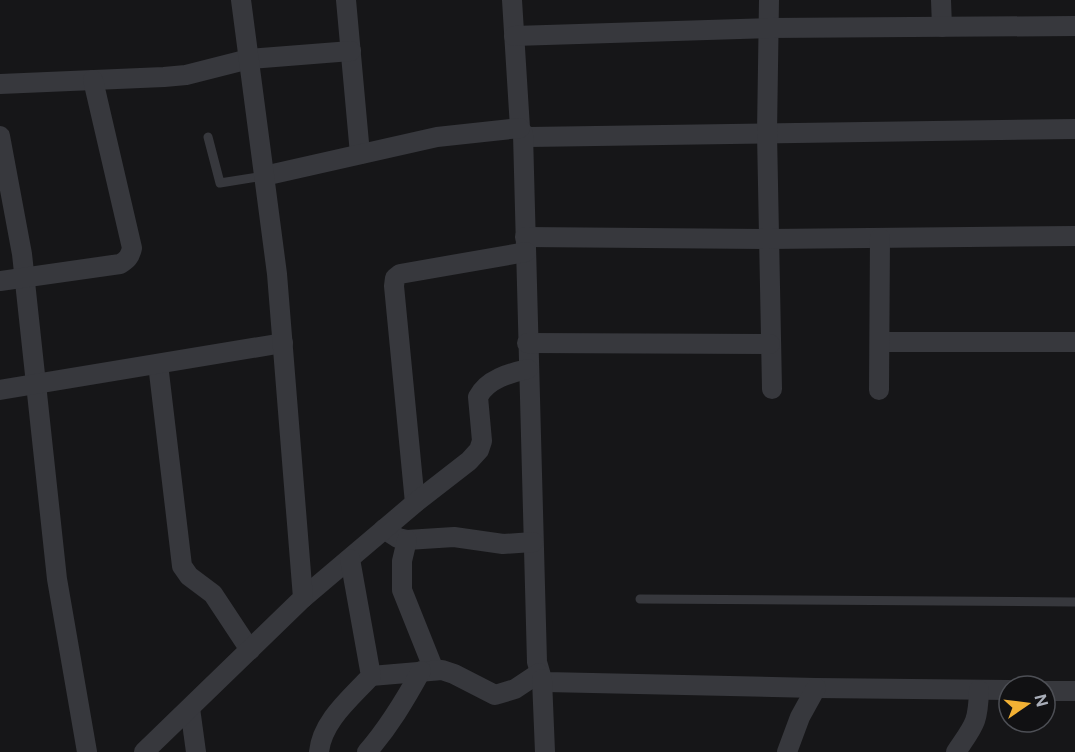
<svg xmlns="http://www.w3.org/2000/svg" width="1075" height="752" font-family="'Public Sans',sans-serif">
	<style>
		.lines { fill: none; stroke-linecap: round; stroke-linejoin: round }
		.lane { stroke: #37383d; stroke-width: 9 }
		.street { stroke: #37383d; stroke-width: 20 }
	</style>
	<rect width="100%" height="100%" fill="#161618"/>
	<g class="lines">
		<g class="lane">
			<polyline points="208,137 220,183 264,176"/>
			<polyline points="640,599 1075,602"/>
		</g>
		<g class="street">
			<polyline points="346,0 360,154"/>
			<polyline points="512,0 520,128 523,134 529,137 1075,129"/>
			<polyline points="769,0 767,133 772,389"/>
			<polyline points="941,0 942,27"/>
			<polyline points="514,36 769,28 1075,26"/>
			<polyline points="0,84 164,77 186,75 249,59 351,51"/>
			<polyline points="523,134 537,662 542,679 546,682 816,688 1009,690"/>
			<polyline points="0,136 22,254 57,579 87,752"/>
			<polyline points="264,176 437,137 520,128"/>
			<polyline points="525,237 769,239 1075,236"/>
			<path d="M 0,281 L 120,264 C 127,260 130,257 132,248 L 93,80"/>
			<polyline points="880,342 1075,342"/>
			<polyline points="527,343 770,344"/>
			<polyline points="158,364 182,566 189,576 213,594 250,650"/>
			<polyline points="0,390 283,343"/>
			<polyline points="879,390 880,238"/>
			<polyline points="415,503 394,286 395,278 400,274 526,252"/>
			<polyline points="384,529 398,538 407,540 454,537 503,544 533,542"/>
			<polyline points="407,540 402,561 402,590 434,670"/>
			<path d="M 303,598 L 415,503 L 469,461 L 479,450 L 482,441 L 478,397 C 487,379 510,373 528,369"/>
			<polyline points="371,676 442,670 454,674 495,695 515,689 539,673"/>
			<polyline points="542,679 545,752"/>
			<polyline points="1045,691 1075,691"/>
			<polyline points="190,708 196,752"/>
			<polyline points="144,752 303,598 277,274 241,0"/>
			<path d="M 319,752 C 322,721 351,698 371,676 L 350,559"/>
			<path d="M 367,752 C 389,727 405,700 421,671"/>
			<polyline points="787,752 800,717 816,688"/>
			<path d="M 956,752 C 974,725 978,724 979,690"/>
		</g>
	</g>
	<g transform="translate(1027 704) rotate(76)"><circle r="28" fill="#111113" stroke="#4d4f55" stroke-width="1.5"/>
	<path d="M0-4.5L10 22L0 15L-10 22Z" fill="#f2b134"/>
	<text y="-9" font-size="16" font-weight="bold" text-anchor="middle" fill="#a8adb8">N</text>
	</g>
</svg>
